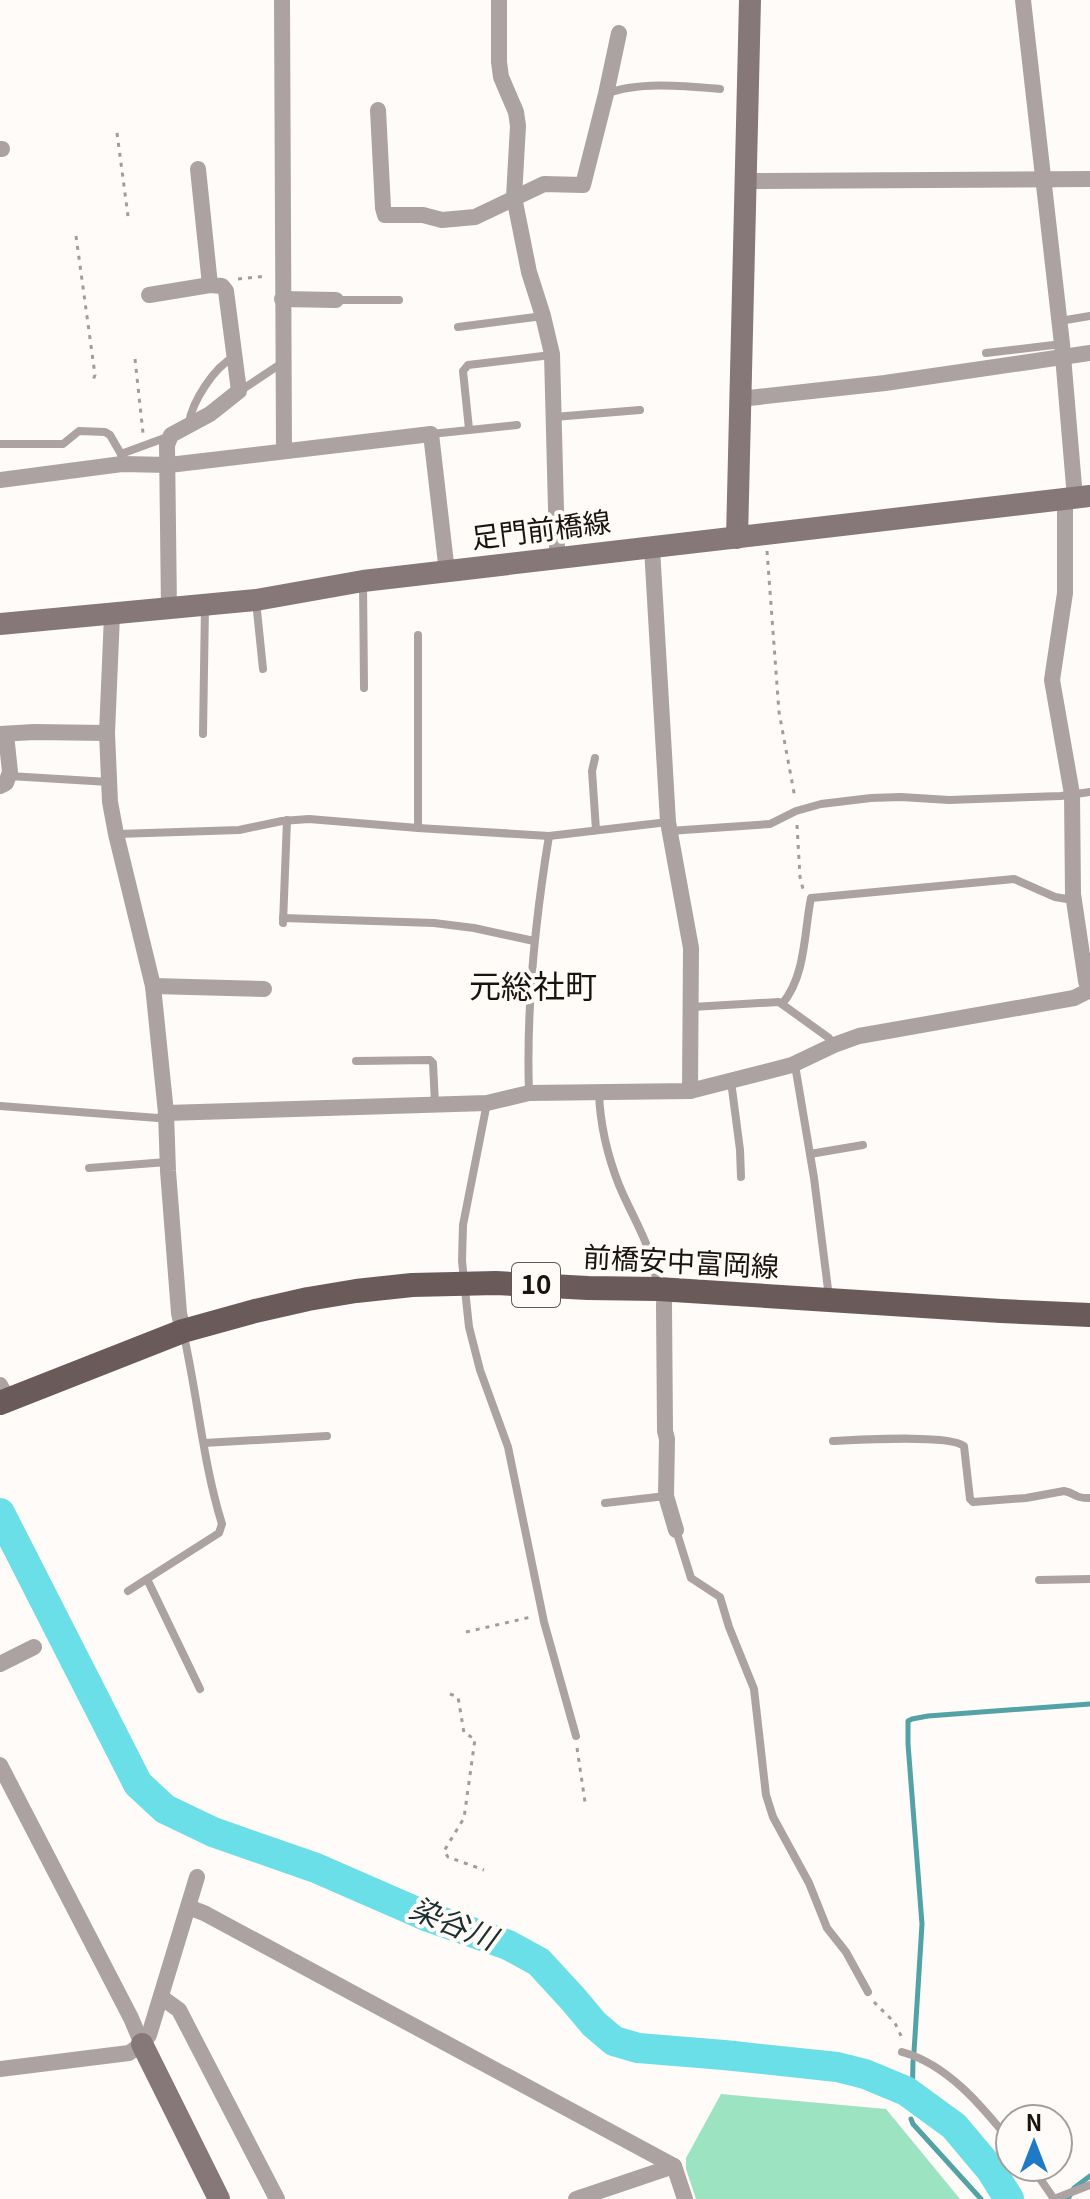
<svg xmlns="http://www.w3.org/2000/svg" width="1090" height="2199" font-family="Georgia,'Noto Sans JP',serif">
	<style>
		.green { fill: #9ce3c2 }
		.lines { fill: none; stroke-linecap: round; stroke-linejoin: round }
		.stream { stroke: #52a2a6; stroke-width: 5 }
		.river { stroke: #6adfe7; stroke-width: 30 }
		.path { stroke: #a19d99; stroke-width: 3; stroke-dasharray: 4 6; stroke-linecap: butt }
		.lane { stroke: #aca2a2; stroke-width: 8 }
		.street { stroke: #aca2a2; stroke-width: 16 }
		.secondary { stroke: #867778; stroke-width: 22 }
		.primary { stroke: #6b5a5a; stroke-width: 24 }
		.labels { text-anchor: middle; stroke-width: 8; stroke-linejoin: round; paint-order: stroke }
		.shield { fill: #fefbf8; stroke: #5e5955; stroke-width: 2 }
		.shield-label { font-size: 26px; font-weight: bold; fill: #1a140f }
		.street-label { font-size: 28px; fill: #1a140f; stroke: #fefbf8 }
		.water-label { font-size: 30px; font-style: italic; fill: #192f30; stroke: #fefbf8 }
		.quarter-label { font-size: 32px; fill: #1a140f; stroke: #fefbf8 }
	</style>
	<rect width="100%" height="100%" fill="#fefbf8"/>
	<polygon class="green" points="721,2094 886,2109 960,2199 696,2199 686,2169 686,2158"/>
	<g class="lines">
		<g class="stream">
			<polyline points="914,2052 922,1924 908,1744 908,1721 912,1719 928,1716 1090,1704"/>
			<polyline points="912,2107 913,2061"/>
			<polyline points="911,2119 913,2124 981,2199"/>
			<polyline points="1068,2199 1074,2188 1090,2176"/>
		</g>
		<polyline class="river" points="0,1513 138,1784 165,1809 213,1832 316,1868 426,1916 508,1945 539,1962 573,1999 594,2024 614,2041 638,2048 724,2055 837,2067 865,2074 906,2091 954,2126 991,2170 1009,2199"/>
		<g class="path">
			<polyline points="117,133 128,216"/>
			<polyline points="76,236 95,375 93,380"/>
			<polyline points="238,279 267,276"/>
			<polyline points="135,359 143,433"/>
			<polyline points="767,551 779,712 795,798"/>
			<polyline points="797,825 800,877 803,889"/>
			<polyline points="466,1632 531,1617"/>
			<polyline points="450,1694 458,1697 464,1733 475,1739 464,1818 444,1851 448,1857 484,1870"/>
			<polyline points="577,1748 585,1802"/>
			<polyline points="874,2002 895,2023 903,2040"/>
		</g>
		<g class="lane">
			<path d="M 606,94 C 638,81 686,86 720,89"/>
			<polyline points="336,300 399,300"/>
			<polyline points="1060,321 1090,316"/>
			<polyline points="458,327 543,316"/>
			<polyline points="986,353 1062,344"/>
			<polyline points="240,391 282,363"/>
			<polyline points="554,417 640,410"/>
			<path d="M 189,423 C 192,402 214,367 234,357"/>
			<polyline points="469,429 463,371 468,365 551,355"/>
			<polyline points="431,434 517,425"/>
			<polyline points="0,444 63,444 79,431 105,432 110,435 121,454 122,463"/>
			<polyline points="121,454 170,436"/>
			<polyline points="363,582 364,688"/>
			<polyline points="256,601 263,669"/>
			<polyline points="418,635 418,828"/>
			<polyline points="203,734 205,606"/>
			<polyline points="595,758 592,771 596,830"/>
			<polyline points="9,776 109,782"/>
			<polyline points="669,831 770,824 796,811 821,804 871,798 901,797 949,800 1061,796 1090,792"/>
			<polyline points="117,834 239,830 282,821 309,819 418,828 549,836 668,822"/>
			<polyline points="283,918 434,923 474,928 534,941"/>
			<polyline points="283,923 287,820"/>
			<path d="M 782,1004 C 806,976 804,932 811,898 L 1014,879 L 1055,897 L 1073,900"/>
			<polyline points="692,1007 779,1002 829,1038 834,1045"/>
			<polyline points="356,1061 430,1060 433,1063 435,1104"/>
			<polyline points="795,1065 814,1178 829,1297"/>
			<polyline points="731,1081 740,1150 741,1177"/>
			<path d="M 529,1093 C 526,1007 535,921 549,836"/>
			<path d="M 599,1093 C 600,1123 608,1157 619,1185 C 634,1221 652,1245 657,1285"/>
			<polyline points="487,1103 463,1225 462,1261 469,1327 480,1370 508,1447 544,1622 576,1736"/>
			<polyline points="0,1106 158,1118 165,1114"/>
			<polyline points="810,1154 863,1145"/>
			<polyline points="89,1168 167,1162"/>
			<path d="M 833,1441 C 857,1440 949,1434 964,1446 L 970,1499 L 973,1502 L 1026,1498 L 1064,1491 C 1076,1493 1075,1499 1090,1498"/>
			<polyline points="204,1443 327,1436"/>
			<polyline points="605,1503 666,1496"/>
			<polyline points="676,1530 691,1578 720,1597 729,1627 754,1689 766,1795 773,1817 809,1883 827,1928 846,1952 868,1992"/>
			<polyline points="147,1579 200,1689"/>
			<polyline points="1039,1580 1090,1579"/>
			<path d="M 128,1591 L 219,1533 L 222,1524 C 203,1463 198,1399 184,1336"/>
			<path d="M 902,2052 C 947,2064 982,2106 1010,2141"/>
			<polyline points="1032,2167 1054,2199"/>
			<polyline points="1054,2199 1090,2185"/>
		</g>
		<g class="street">
			<polyline points="282,0 284,451"/>
			<polyline points="499,0 499,62 501,77 516,112 518,126 514,197 529,272 543,316 552,354 557,548 559,558"/>
			<polyline points="1023,0 1062,344 1075,498"/>
			<polyline points="378,110 383,208 385,215 423,215 442,220 475,217 544,184 583,185 606,94 619,33"/>
			<polyline points="0,149 2,149"/>
			<polyline points="746,181 1090,179"/>
			<polyline points="149,295 210,285"/>
			<polyline points="282,299 336,300"/>
			<polyline points="740,399 885,383 1090,353"/>
			<polyline points="0,480 122,464 169,465 431,434 447,572"/>
			<polyline points="1065,500 1065,593 1052,680 1072,794 1073,894 1086,981 1089,990"/>
			<polyline points="652,548 668,822 691,948 690,1091"/>
			<polyline points="169,609 167,445 171,435 210,414 239,391 226,291 222,286 210,285 198,169"/>
			<polyline points="112,615 107,733 110,802 116,834 153,986 166,1113 168,1171 179,1313 183,1331"/>
			<polyline points="0,734 34,732 107,733"/>
			<polyline points="0,786 6,783 10,772 6,734"/>
			<polyline points="153,986 264,989"/>
			<polyline points="166,1113 487,1103 529,1093 690,1091 792,1065 834,1045 859,1036 1074,998 1090,990"/>
			<polyline points="665,1290 664,1305 665,1431 667,1439 666,1496 676,1530"/>
			<polyline points="0,1385 8,1400"/>
			<polyline points="0,1664 34,1647"/>
			<polyline points="0,1765 131,2018 142,2044"/>
			<polyline points="188,1907 204,1913 674,2166 685,2199"/>
			<polyline points="161,1997 179,2010 277,2199"/>
			<polyline points="0,2069 129,2053 142,2044 149,2035 197,1877"/>
			<polyline points="576,2199 674,2166"/>
		</g>
		<g class="secondary">
			<polyline points="737,538 750,0"/>
			<polyline points="0,624 256,600 363,581 1090,496"/>
			<polyline points="142,2044 219,2199"/>
		</g>
		<polyline class="primary" points="0,1403 183,1331 255,1311 308,1299 356,1291 412,1285 496,1283 588,1288 658,1289 1001,1311 1090,1315"/>
	</g>
	<g class="labels">
		<rect class="shield" x="512" y="1263" width="48" height="44" rx="6"/>
		<g class="shield-label">
			<text x="536" y="1294">10</text>
		</g>
		<g class="street-label">
			<text transform="translate(541 530) rotate(-7)" y="10">足門前橋線</text>
			<text transform="translate(681 1262) rotate(3)" y="10">前橋安中富岡線</text>
		</g>
		<g class="water-label">
			<text transform="translate(453 1924) rotate(22)" y="10">染谷川</text>
		</g>
		<g class="quarter-label">
			<text x="533" y="998">元総社町</text>
		</g>
	</g>
	<g transform="translate(1034 2143)"><circle r="38" fill="#fefbf8" stroke="#a39f9b" stroke-width="2"/>
	<path d="M0-6L14 30L0 20L-14 30Z" fill="#1e7ac7"/>
	<text y="-12" font-size="22" font-weight="bold" text-anchor="middle" fill="#1a140f">N</text>
	</g>
</svg>
